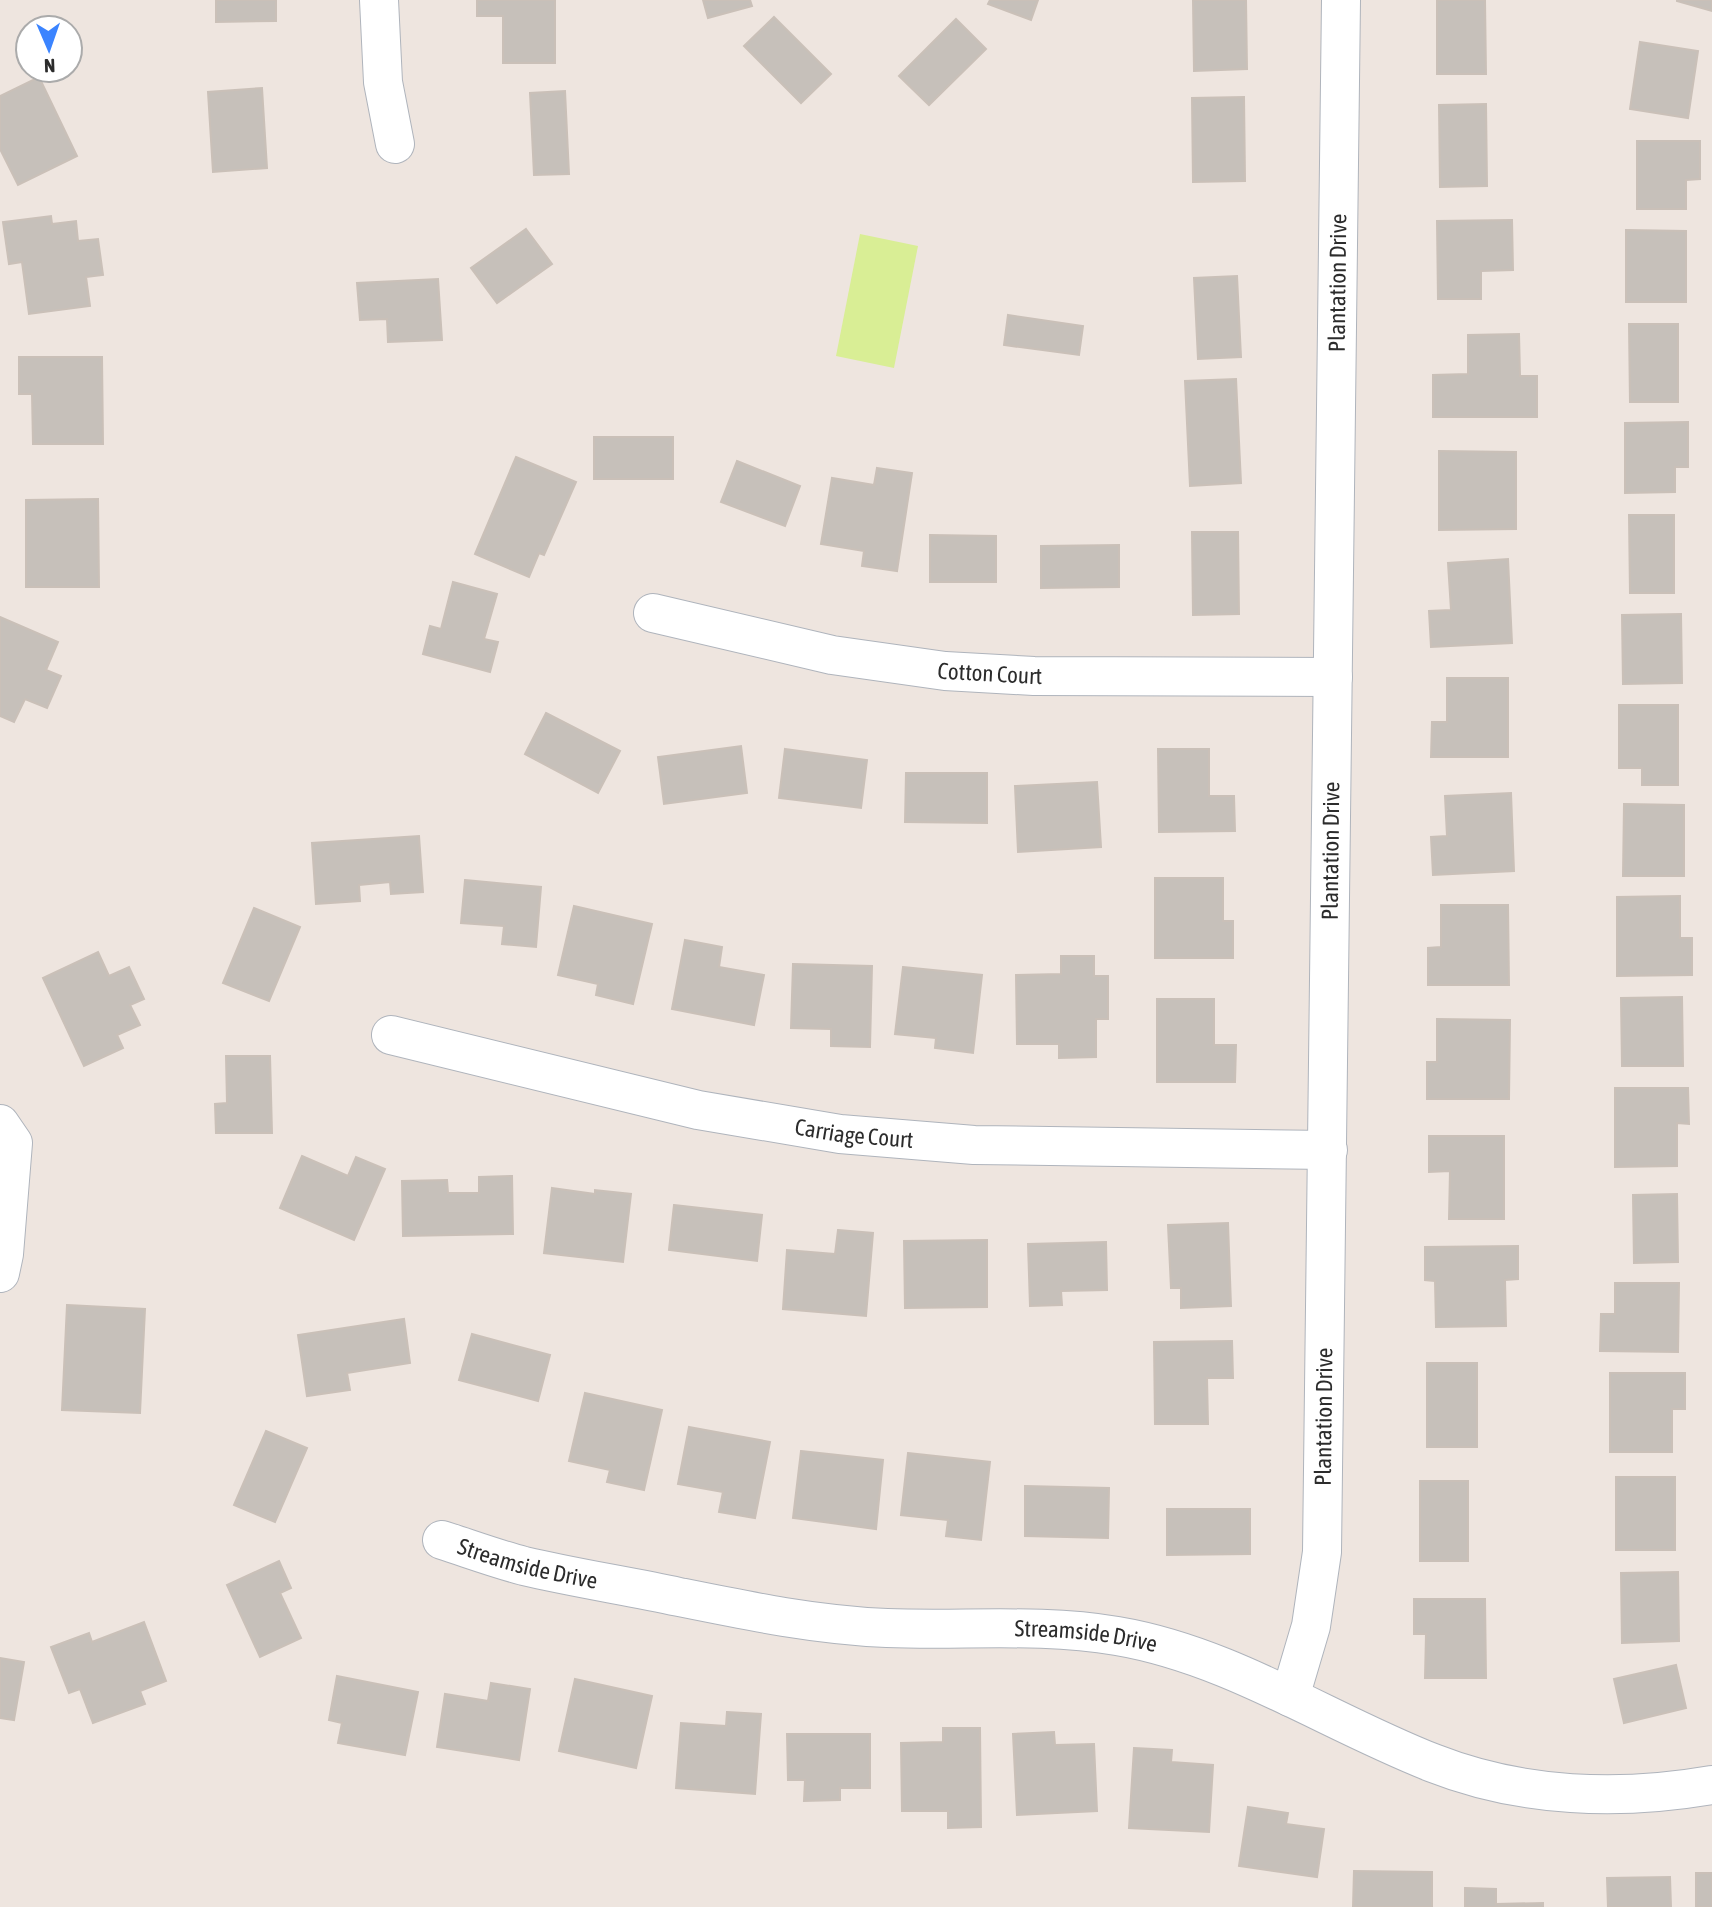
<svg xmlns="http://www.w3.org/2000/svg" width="1712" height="1907" font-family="'Asap Condensed',sans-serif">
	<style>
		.pitch { fill: #d9ee95 }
		.building { fill: #c6c0ba; stroke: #cac0b8; stroke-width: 2 }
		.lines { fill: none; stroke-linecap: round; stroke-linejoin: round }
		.minor-casing { stroke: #afb4bc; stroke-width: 40 }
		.minor { stroke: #fff; stroke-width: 38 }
		.labels { text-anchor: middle; stroke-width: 5; stroke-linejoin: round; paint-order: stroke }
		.street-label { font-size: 23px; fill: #2c2c2c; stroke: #fff }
	</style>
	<rect width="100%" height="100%" fill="#eee5df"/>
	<polygon class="pitch" points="860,234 918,246 894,368 836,356"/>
	<g class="building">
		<polygon points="216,0 276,0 276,21 216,22"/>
		<polygon points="477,0 555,0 555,63 503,63 503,16 477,16"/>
		<polygon points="703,0 750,0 752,6 708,18"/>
		<polygon points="990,0 1038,0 1031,20 988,4"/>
		<polygon points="1193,0 1246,0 1247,69 1194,71"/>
		<polygon points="1437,0 1485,0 1486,74 1437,74"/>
		<polygon points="1712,0 1712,11 1677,1 1677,0"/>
		<polygon points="774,17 831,74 801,103 744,46"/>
		<polygon points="956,19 986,49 929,105 899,76"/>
		<polygon points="1640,42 1698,51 1688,118 1630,109"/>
		<polygon points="39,77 77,156 18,185 0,149 0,96"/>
		<polygon points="262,88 267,168 213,172 208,92"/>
		<polygon points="565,91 569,174 534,175 530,93"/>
		<polygon points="1244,97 1245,181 1193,182 1192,98"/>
		<polygon points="1486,104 1487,186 1440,187 1439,105"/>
		<polygon points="1637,141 1700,141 1700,179 1686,180 1686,209 1637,209"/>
		<polygon points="51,216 52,224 76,221 78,241 98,239 103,275 86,277 90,306 29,314 22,262 9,264 3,222"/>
		<polygon points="1512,220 1513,270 1481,271 1481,299 1438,299 1437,221"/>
		<polygon points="526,229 552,264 497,303 471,268"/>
		<polygon points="1626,230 1686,231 1686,302 1626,302"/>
		<polygon points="1237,276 1241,357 1198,359 1194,278"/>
		<polygon points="438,279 442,340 388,342 387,319 360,320 357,283"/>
		<polygon points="1008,315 1083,326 1079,355 1004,345"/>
		<polygon points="1629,324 1678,324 1678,402 1630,402"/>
		<polygon points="1519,334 1520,376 1537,376 1537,417 1433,417 1433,375 1468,374 1468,335"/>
		<polygon points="19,357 102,357 103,444 33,444 32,394 19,394"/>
		<polygon points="1236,379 1241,483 1190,486 1185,381"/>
		<polygon points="1688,422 1688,467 1675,467 1675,492 1625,493 1625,423"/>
		<rect x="594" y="437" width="79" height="42"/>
		<polygon points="1439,451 1516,452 1516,529 1439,530"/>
		<polygon points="516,457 576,482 544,555 539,553 529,577 475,554"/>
		<polygon points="737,461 800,486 785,526 721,502"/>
		<polygon points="877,468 912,473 897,571 862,566 864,551 821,544 832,478 874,485"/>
		<polygon points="98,499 99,587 26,587 26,500"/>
		<polygon points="1629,515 1674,515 1674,593 1630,593"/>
		<polygon points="1192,532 1238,532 1239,614 1193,615"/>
		<polygon points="930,535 996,536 996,582 930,582"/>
		<polygon points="1119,545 1119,587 1041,588 1041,546"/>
		<polygon points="1508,559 1512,643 1431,647 1429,611 1451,610 1448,563"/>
		<polygon points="453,582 497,594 484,639 498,642 490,672 423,654 430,626 441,629"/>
		<polygon points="1681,614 1682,683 1623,684 1622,615"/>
		<polygon points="0,617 58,642 46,670 61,676 47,708 25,699 14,722 0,716"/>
		<polygon points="1447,678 1508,678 1508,757 1431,757 1432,722 1447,722"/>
		<polygon points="1619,705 1678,705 1678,785 1642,785 1642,768 1619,768"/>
		<polygon points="546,713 620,751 598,793 525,754"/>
		<polygon points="741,746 747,793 664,804 658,757"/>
		<polygon points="785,749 867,760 861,808 779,798"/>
		<polygon points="1158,749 1209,749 1209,796 1234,796 1235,831 1159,832"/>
		<polygon points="906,773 987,773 987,823 905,822"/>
		<polygon points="1097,782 1101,847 1018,852 1015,786"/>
		<polygon points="1511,793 1514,871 1433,875 1431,837 1447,836 1445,796"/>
		<polygon points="1624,804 1684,805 1684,876 1623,876"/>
		<polygon points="419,836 423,892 391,894 390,882 359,885 360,901 316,904 312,843"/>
		<polygon points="1155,878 1223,878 1223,921 1233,921 1233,958 1155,958"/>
		<polygon points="465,880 541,887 536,947 502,944 504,926 461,923"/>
		<polygon points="1680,896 1680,938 1692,938 1692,975 1617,976 1617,897"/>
		<polygon points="1441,905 1508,905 1509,985 1428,985 1428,948 1441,947"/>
		<polygon points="574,906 652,924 633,1004 596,995 598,984 558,975"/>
		<polygon points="254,908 300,927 269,1001 223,983"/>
		<polygon points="685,940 722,947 719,967 764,975 754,1025 672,1009"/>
		<polygon points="98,952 109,976 129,967 144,999 130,1005 140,1025 117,1035 123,1048 84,1066 43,978"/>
		<polygon points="1061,956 1094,956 1094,976 1108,976 1108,1019 1096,1019 1096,1057 1059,1058 1059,1044 1017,1044 1016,975 1061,974"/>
		<polygon points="793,964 872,966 870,1047 831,1046 831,1029 791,1028"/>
		<polygon points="903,967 982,975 973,1053 935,1048 936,1038 895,1034"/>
		<polygon points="1682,997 1683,1066 1622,1066 1621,998"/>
		<polygon points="1157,999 1214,999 1214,1045 1236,1045 1235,1082 1157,1082"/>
		<polygon points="1437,1019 1510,1020 1509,1099 1427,1099 1427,1062 1437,1062"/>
		<polygon points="226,1056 270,1056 272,1133 216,1133 215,1104 227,1103"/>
		<polygon points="1615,1088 1688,1088 1689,1124 1677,1123 1677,1166 1615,1167"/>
		<polygon points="1429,1136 1504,1136 1504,1219 1449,1219 1450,1171 1429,1172"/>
		<polygon points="302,1156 348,1176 356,1157 385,1169 354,1240 280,1208"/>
		<polygon points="512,1176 513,1234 403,1236 402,1181 447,1180 448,1193 479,1193 479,1177"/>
		<polygon points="552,1188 595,1194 595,1190 631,1194 623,1262 544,1253"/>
		<polygon points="1677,1194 1678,1262 1634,1263 1633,1195"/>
		<polygon points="674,1205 762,1215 757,1261 669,1250"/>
		<polygon points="1228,1223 1231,1306 1181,1308 1181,1288 1171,1288 1168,1225"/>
		<polygon points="838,1230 873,1233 866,1316 783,1309 787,1250 835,1254"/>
		<polygon points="987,1240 987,1307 905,1308 904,1241"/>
		<polygon points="1106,1242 1107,1290 1061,1291 1062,1305 1030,1306 1028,1244"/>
		<polygon points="1518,1246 1518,1279 1505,1280 1506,1326 1436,1327 1435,1281 1425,1280 1425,1247"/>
		<polygon points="1615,1283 1679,1283 1678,1352 1600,1351 1601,1314 1615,1314"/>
		<polygon points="67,1305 145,1309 140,1413 62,1410"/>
		<polygon points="404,1319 410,1363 347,1373 350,1390 307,1396 298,1335"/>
		<polygon points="472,1334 550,1355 538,1401 459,1380"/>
		<polygon points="1232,1341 1233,1378 1207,1378 1208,1424 1155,1424 1154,1342"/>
		<rect x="1427" y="1363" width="50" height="84"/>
		<polygon points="1610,1373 1685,1373 1685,1409 1672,1409 1672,1452 1610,1452"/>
		<polygon points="585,1393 662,1410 644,1490 607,1482 610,1470 569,1461"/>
		<polygon points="689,1427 770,1442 755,1518 719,1512 723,1492 678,1484"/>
		<polygon points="266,1431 307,1448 275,1522 234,1505"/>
		<polygon points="801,1451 883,1460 876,1529 793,1518"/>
		<polygon points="908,1453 990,1462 981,1540 946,1536 948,1520 901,1515"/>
		<rect x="1616" y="1477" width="59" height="73"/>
		<rect x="1420" y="1481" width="48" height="80"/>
		<polygon points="1025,1486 1109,1488 1108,1538 1025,1536"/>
		<polygon points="1167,1509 1250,1509 1250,1554 1167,1555"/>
		<polygon points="279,1561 291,1588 280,1593 301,1638 260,1657 227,1585"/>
		<polygon points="1678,1572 1679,1641 1622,1643 1621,1573"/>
		<polygon points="1414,1599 1485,1599 1486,1678 1425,1678 1426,1634 1414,1634"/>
		<polygon points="144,1622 166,1681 140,1691 145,1704 93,1723 80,1689 69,1693 51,1647 89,1633 92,1642"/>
		<polygon points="0,1658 24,1662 14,1720 0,1718"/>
		<polygon points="1676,1665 1686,1708 1624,1723 1614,1679"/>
		<polygon points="337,1676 418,1692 405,1755 338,1743 342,1723 329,1720"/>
		<polygon points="575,1679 652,1696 636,1768 559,1751"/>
		<polygon points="491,1683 530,1689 519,1760 437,1747 445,1694 488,1701"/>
		<polygon points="727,1712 761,1714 755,1794 676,1788 681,1723 726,1726"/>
		<polygon points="943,1728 980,1728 981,1827 948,1828 948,1811 902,1811 901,1743 943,1742"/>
		<polygon points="1054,1732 1055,1745 1094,1744 1097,1811 1017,1815 1013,1734"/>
		<polygon points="787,1734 870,1734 870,1788 840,1788 840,1800 804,1801 805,1780 788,1780"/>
		<polygon points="1134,1748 1172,1750 1171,1762 1213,1765 1209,1832 1129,1828"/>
		<polygon points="1248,1807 1288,1813 1286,1824 1324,1829 1317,1877 1239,1866"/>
		<polygon points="1354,1871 1432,1872 1432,1907 1353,1907"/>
		<rect x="1696" y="1873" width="16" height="34"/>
		<polygon points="1670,1877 1671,1907 1608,1907 1607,1878"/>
		<polygon points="1465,1888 1496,1889 1496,1904 1543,1903 1543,1907 1465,1907"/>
	</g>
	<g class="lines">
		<g class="minor-casing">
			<g id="minor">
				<polyline points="379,0 383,82 395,144"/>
				<path id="s1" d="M 653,613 L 832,655 L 945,671 L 1034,676 L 1333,677"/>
				<path id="s2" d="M 391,1035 L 698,1110 L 840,1134 L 974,1145 L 1328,1150"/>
				<polyline points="0,1124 13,1143 4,1254 0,1273"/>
				<path id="s3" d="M 442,1540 C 470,1549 497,1559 524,1566 C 575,1578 628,1586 679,1597 C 748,1611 816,1625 887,1628 C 964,1631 1040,1623 1117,1636 C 1230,1655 1328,1722 1433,1763 C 1522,1798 1620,1801 1712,1785"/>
				<path id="s4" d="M 1290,1697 L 1311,1626 L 1322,1552 L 1341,0"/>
			</g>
		</g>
		<use href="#minor" class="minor"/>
	</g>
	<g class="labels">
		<g class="street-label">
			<text dy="8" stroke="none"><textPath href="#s4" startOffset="1418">Plantation Drive</textPath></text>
			<text dy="8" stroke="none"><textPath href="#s1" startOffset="343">Cotton Court</textPath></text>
			<text dy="8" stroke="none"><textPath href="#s4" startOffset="850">Plantation Drive</textPath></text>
			<text dy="8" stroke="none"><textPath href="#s2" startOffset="474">Carriage Court</textPath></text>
			<text dy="8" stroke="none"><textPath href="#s4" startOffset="284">Plantation Drive</textPath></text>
			<text dy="8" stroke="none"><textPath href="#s3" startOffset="89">Streamside Drive</textPath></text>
			<text dy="8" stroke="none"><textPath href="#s3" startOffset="654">Streamside Drive</textPath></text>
		</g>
	</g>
	<g transform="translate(49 49) rotate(178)"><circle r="33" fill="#ffffff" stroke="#ababab" stroke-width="2"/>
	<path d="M0-5L12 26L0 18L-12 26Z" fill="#3b84ff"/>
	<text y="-10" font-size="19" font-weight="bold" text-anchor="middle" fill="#2c2c2c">N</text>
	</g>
</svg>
